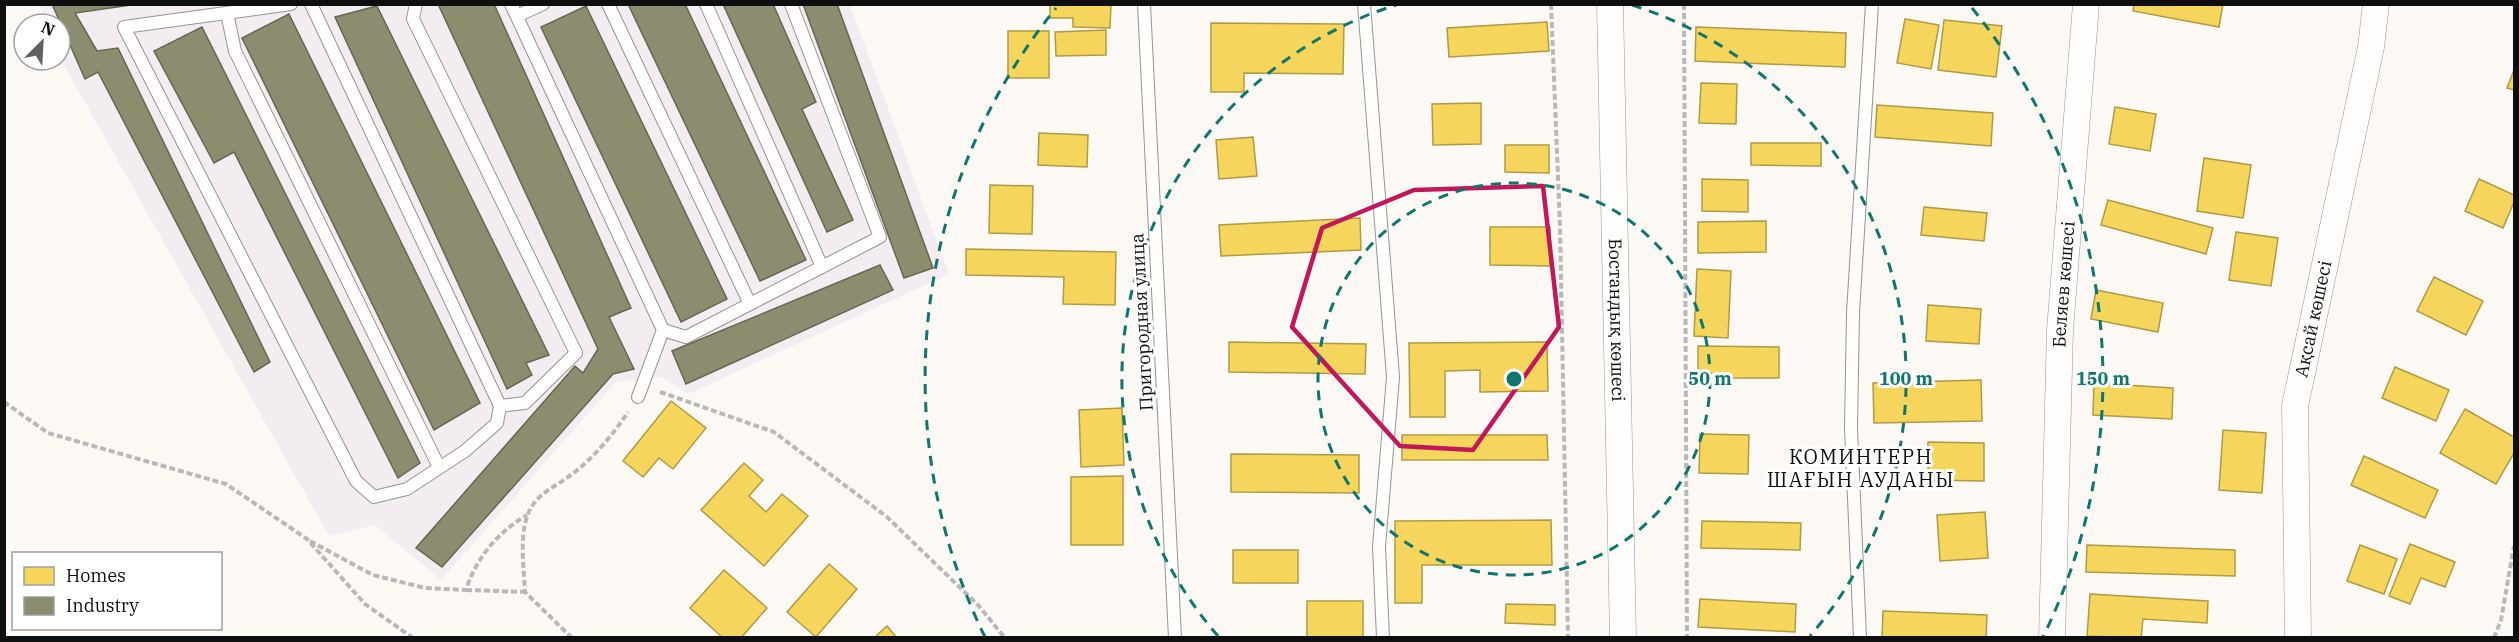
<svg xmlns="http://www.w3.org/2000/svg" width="2519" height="642" font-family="'IBM Plex Serif',serif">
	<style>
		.industrial { fill: #f3edf1 }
		.homes { fill: #f6d55c; stroke: #b19a45; stroke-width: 1.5 }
		.industry { fill: #8c8c6e; stroke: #666652; stroke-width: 1.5 }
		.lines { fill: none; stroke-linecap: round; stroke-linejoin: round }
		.service-casing { stroke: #969492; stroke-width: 14 }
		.minor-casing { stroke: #969492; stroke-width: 27 }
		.path { stroke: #b9b8b8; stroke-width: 4; stroke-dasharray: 6 3; stroke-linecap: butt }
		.service { stroke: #fffefd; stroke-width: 12 }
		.minor { stroke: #fffefd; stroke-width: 26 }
		.marked { fill: none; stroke: #c2185b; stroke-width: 4.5; stroke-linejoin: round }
		.ring { fill: none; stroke: #0f766e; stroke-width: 3; stroke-dasharray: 10 8 }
		.labels { text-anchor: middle; stroke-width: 6; stroke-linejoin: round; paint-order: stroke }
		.street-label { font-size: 18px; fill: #0f0f0f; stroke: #fff }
		.neighbourhood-label { font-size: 20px; letter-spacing: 1.5px; fill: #0f0f0f; stroke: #fff }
		.centre { fill: #0f766e; stroke: #fff; stroke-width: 3 }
		.ring-label { font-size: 18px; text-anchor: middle; font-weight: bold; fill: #0f766e; stroke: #fff; stroke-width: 6; stroke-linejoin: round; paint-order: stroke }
	</style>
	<rect width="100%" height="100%" fill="#fcf9f4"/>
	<polygon class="industrial" points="40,5 850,5 949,274 688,394 661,377 616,382 441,580 375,525 329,536 60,58 60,24 46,24"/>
	<g class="homes">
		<polygon points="1050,4 1111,4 1110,28 1073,27 1073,18 1050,18"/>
		<polygon points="2134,4 2223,4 2219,27 2133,11"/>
		<polygon points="1905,19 1939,25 1931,69 1897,63"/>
		<polygon points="1944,20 2002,26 1996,77 1938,70"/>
		<polygon points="1547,22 1549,51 1449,57 1447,28"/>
		<polygon points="1211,23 1344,24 1343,74 1244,73 1244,92 1211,92"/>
		<polygon points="1696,27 1846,33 1845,67 1695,61"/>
		<polygon points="1106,30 1106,55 1056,56 1055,32"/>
		<rect x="1008" y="31" width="41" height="47"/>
		<polygon points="2514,70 2514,90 2507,88"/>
		<polygon points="1701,83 1737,84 1736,124 1699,123"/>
		<polygon points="1481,103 1481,144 1433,145 1432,104"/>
		<polygon points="1877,105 1993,113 1991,146 1875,137"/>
		<polygon points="2115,107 2156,114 2150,151 2109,144"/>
		<polygon points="1039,133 1088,135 1087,167 1038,165"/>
		<polygon points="1253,137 1257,176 1219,179 1216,140"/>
		<polygon points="1751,143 1821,143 1821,166 1751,165"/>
		<polygon points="1505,145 1549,145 1549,173 1505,172"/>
		<polygon points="2204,158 2251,165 2243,218 2197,211"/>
		<polygon points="1702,179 1748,180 1748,212 1702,211"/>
		<polygon points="2479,179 2514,195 2514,202 2503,228 2465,211"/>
		<polygon points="990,185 1033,186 1032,234 989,233"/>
		<polygon points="2108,200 2213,228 2206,254 2101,225"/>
		<polygon points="1924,207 1987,213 1984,241 1921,235"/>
		<polygon points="1360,218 1361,250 1221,256 1219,225"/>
		<polygon points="1766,221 1766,252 1698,253 1698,222"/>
		<polygon points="1490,227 1550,227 1550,266 1490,265"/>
		<polygon points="2236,232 2278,238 2271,286 2229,280"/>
		<polygon points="966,249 1116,252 1115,305 1063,304 1064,277 966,275"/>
		<polygon points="1697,269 1731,271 1728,338 1694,336"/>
		<polygon points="2434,277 2483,301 2466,335 2417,311"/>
		<polygon points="2096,290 2163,303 2158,332 2091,319"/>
		<polygon points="1928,305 1981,309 1979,344 1926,341"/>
		<polygon points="1229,342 1366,344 1365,374 1229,372"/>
		<polygon points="1547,342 1548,391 1480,392 1480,370 1445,371 1445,417 1410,417 1409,343"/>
		<polygon points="1698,346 1779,347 1779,378 1698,378"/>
		<polygon points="2395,367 2449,390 2436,421 2382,398"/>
		<polygon points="1981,380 1982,421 1874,423 1873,383"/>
		<polygon points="2094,383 2173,388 2172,419 2093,415"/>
		<polygon points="671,401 706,428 673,469 659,458 643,477 623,461"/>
		<polygon points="1122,408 1124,465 1081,467 1079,410"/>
		<polygon points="2465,409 2514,437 2514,453 2496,484 2440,453"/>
		<polygon points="2223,430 2266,433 2262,493 2219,490"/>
		<polygon points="1700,434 1749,435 1748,474 1699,473"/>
		<polygon points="1402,435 1547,435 1548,460 1402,460"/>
		<polygon points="1928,442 1984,443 1984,481 1928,480"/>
		<polygon points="1231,454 1359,455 1359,493 1231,492"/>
		<polygon points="2364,456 2438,490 2425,518 2351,485"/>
		<polygon points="744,463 763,480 749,496 766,512 782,494 808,516 764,566 701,510"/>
		<polygon points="1123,476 1123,545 1071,545 1071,477"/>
		<polygon points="1985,512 1988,558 1940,561 1937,515"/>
		<polygon points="1551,520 1552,565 1422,565 1422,603 1395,603 1395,521"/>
		<polygon points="1702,521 1801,523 1800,550 1701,548"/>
		<polygon points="2410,544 2455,562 2445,587 2421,578 2410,604 2389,596"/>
		<polygon points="2087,545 2235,550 2235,576 2086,572"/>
		<polygon points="2360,545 2397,559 2384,594 2347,581"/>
		<rect x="1233" y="550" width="65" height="33"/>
		<polygon points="829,564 857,589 816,637 787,612"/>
		<polygon points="724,570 767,608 741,638 723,638 690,608"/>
		<polygon points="2090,594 2208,601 2207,623 2143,619 2141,638 2087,636"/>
		<polygon points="1700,599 1796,604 1795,632 1698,627"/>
		<rect x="1307" y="601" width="56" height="37"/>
		<polygon points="1506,604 1555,605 1555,625 1505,623"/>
		<polygon points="1883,611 1987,615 1986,638 1882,638"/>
		<polygon points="887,626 897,638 874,638"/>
	</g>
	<g class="industry">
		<polygon points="52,4 138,4 75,13 97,51 118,48 270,362 254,372 98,72 85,79"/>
		<polygon points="438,4 494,4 631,308 609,317 634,369 613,374 442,567 416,548 575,366 583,373 598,349"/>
		<polygon points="628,4 685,4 806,260 760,281"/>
		<polygon points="723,4 773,4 816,102 802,109 853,220 827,232"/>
		<polygon points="803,4 837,4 933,268 904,278"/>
		<polygon points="377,6 549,355 526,363 532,375 507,389 335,17"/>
		<polygon points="586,6 727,299 681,322 541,27"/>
		<polygon points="289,14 480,403 434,430 242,38"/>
		<polygon points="202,27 420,463 398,478 234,152 214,163 154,51"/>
		<polygon points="880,265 893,290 686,384 672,351"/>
	</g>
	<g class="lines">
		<g class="service-casing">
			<g id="service">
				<polyline points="291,4 124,27 356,481 374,497 407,489 465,451 497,423 500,406 525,403 576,353 413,19 416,4"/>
				<polyline points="311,4 500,406"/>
				<polyline points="511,4 663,330 638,397"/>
				<polyline points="608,4 750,304"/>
				<polyline points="706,4 822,267"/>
				<polyline points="1144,4 1175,638"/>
				<polyline points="1364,4 1393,377 1379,547 1383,638"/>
				<polyline points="227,13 235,51 439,467"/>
				<polyline points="517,16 543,4"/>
				<polyline points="663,330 686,337 880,237 791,4"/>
				<polyline points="1860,638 1851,428 1853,313 1872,4"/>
			</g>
		</g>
		<g class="minor-casing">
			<g id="minor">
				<path id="s1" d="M 1610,4 L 1623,638"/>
				<path id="s2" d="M 2052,638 L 2060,330 L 2086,4"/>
				<path id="s3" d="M 2298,638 L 2295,406 L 2371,47 L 2376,4"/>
			</g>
		</g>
		<g class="path">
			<polyline points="1551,4 1560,226 1568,638"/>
			<polyline points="1684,4 1687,638"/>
			<polyline points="660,392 774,432 887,517 978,605 1005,638"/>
			<polyline points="4,402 48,433 226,484 307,539 365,604 413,638"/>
			<path d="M 310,541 L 373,575 L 425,588 L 466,590 C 476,558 498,532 527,515"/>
			<polyline points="466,590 525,592"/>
			<path d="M 572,638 L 525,592 C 524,568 519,537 528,514 C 536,493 556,487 572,474 C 592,460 615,432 628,412"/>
			<polyline points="2494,638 2501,620 2514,546"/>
		</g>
		<use href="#service" class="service"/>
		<use href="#minor" class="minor"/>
	</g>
	<path class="marked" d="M 1543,186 L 1559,327 L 1473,450 L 1400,446 L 1292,327 L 1322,228 L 1414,190 Z"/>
	<g class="ring">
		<circle cx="1514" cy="379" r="196"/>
		<path d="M1218 636A392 392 0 0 1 1396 5M1632 5A392 392 0 0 1 1810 636"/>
		<path d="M985 637A589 589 0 0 1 1056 8M1972 8A589 589 0 0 1 2043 637"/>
	</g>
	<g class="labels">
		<g class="street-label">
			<text dy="6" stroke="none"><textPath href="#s2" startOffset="354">Беляев көшесі</textPath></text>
			<text dy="6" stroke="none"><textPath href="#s3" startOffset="321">Ақсай көшесі</textPath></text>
			<text dy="6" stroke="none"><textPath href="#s1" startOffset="316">Бостандық көшесі</textPath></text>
			<text transform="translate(1142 322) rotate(-93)" y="6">Пригородная улица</text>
		</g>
		<g class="neighbourhood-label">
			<text x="1861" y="464">КОМИНТЕРН<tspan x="1861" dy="23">ШАҒЫН АУДАНЫ</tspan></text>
		</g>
	</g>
	<circle cx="1514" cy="379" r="9" class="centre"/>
	<g class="ring-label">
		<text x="1710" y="385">50 m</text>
		<text x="1906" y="385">100 m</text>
		<text x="2103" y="385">150 m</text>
	</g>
	<rect width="2519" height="642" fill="none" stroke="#0f0f0f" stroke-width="12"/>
	<rect x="12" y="552" width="210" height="78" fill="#ffffff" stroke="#9f9f9f" stroke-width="1.5"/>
	<rect x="24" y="567" width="30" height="18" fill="#f6d55c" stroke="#9f9f9f" stroke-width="1.5"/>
	<text x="66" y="582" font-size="18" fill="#0f0f0f">Homes</text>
	<rect x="24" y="597" width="30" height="18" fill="#8c8c6e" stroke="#9f9f9f" stroke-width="1.5"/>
	<text x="66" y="612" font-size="18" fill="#0f0f0f">Industry</text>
	<g transform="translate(42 42) rotate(24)"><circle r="28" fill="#ffffff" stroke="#9f9f9f" stroke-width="1.5"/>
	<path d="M0-4.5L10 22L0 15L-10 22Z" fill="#62615f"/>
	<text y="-9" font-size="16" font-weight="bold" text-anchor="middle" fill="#0f0f0f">N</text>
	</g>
</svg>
